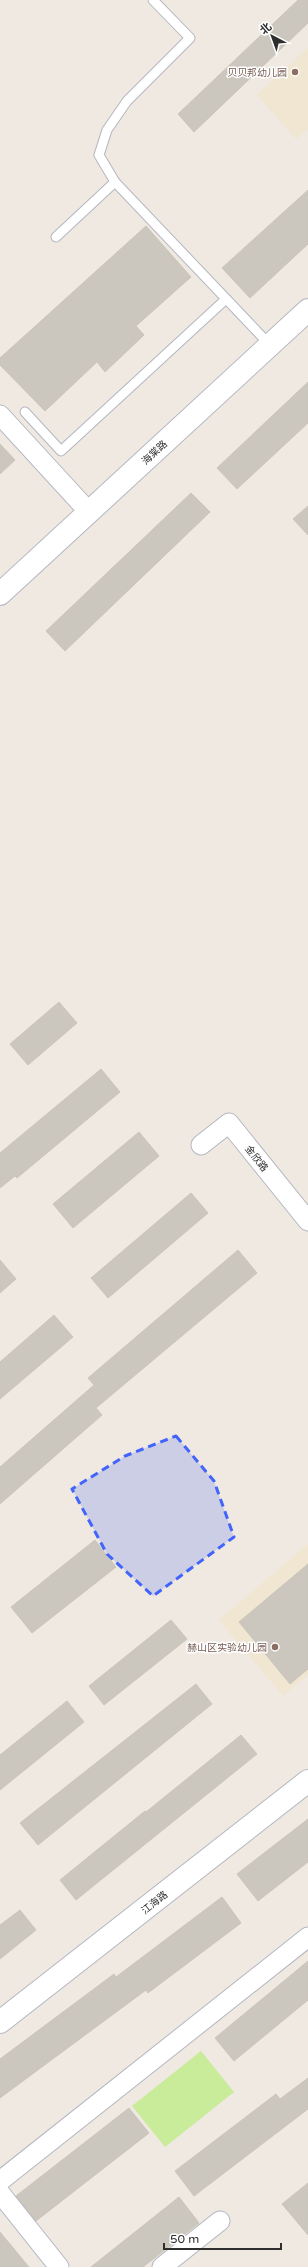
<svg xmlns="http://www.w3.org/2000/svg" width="308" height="2267" font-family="'Varela Round','Noto Sans SC',sans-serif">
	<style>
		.education { fill: #f0e6d1 }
		.pitch { fill: #c9ec9a }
		.building { fill: #cbc7bf; stroke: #cbc5ba }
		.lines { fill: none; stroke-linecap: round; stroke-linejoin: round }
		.lane-casing { stroke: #b4b7c1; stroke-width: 11 }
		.street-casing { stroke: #b4b7c1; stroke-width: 21 }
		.secondary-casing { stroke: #b4b7c1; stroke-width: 24 }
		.lane { stroke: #fff; stroke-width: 9 }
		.street { stroke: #fff; stroke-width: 19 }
		.secondary { stroke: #fff; stroke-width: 22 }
		.marked { fill: #4264fb; fill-opacity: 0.2; stroke: #4264fb; stroke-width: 3; stroke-dasharray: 8 5; stroke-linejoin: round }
		.education-dot { fill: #8d6e63; stroke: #fff; stroke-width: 1.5 }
		.labels { text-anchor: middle; stroke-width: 3; stroke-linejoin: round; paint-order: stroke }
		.education-label { font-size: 10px; fill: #785e54; stroke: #fff; text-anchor: end }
		.street-label { font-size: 10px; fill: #2e2e2e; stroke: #fff }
	</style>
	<rect width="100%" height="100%" fill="#efe9e1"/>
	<g class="education">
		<polygon points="308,48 308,129 296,139 257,95"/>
		<polygon points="308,1544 308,1675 283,1696 219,1620"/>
	</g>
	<polygon class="pitch" points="201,2051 234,2092 165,2147 132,2106"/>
	<g class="building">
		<polygon points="298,0 308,0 308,23 194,132 178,114"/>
		<polygon points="308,190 308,244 250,298 222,268"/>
		<polygon points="146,226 191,277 136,326 144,335 105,372 97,362 45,411 0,365 0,358"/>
		<polygon points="308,382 308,423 237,489 217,468"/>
		<polygon points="0,444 15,460 0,474"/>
		<polygon points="191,493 210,512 65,651 46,631"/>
		<polygon points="308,506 308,535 293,519"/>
		<polygon points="59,1002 77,1023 28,1065 10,1044"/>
		<polygon points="101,1069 120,1092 17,1178 15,1176 0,1188 0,1153"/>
		<polygon points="139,1132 159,1156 73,1228 53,1204"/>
		<polygon points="191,1193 208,1213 108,1298 91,1278"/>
		<polygon points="238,1250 257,1273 96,1408 102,1415 0,1504 0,1467 94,1385 88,1378"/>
		<polygon points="0,1260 16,1279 0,1293"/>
		<polygon points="54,1315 73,1337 0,1399 0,1362"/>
		<polygon points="95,1540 116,1567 32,1633 11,1607"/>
		<polygon points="308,1564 308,1669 290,1684 239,1622"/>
		<polygon points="171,1620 187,1639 104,1705 89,1686"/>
		<polygon points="196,1684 212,1704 38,1845 20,1823"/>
		<polygon points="67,1701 84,1722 0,1790 0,1755"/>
		<polygon points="241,1735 257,1754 76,1900 60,1880 145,1811 146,1812"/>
		<polygon points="308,1819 308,1862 258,1901 237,1874"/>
		<polygon points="222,1897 241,1923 148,1993 146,1990 0,2098 0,2059 114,1974 116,1977"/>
		<polygon points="20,1910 36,1930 0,1959 0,1925"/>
		<polygon points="308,1961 308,2000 234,2061 215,2038"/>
		<polygon points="308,2078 308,2109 194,2196 175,2171 276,2094 280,2099"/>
		<polygon points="129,2108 149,2133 36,2221 16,2196"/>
		<polygon points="308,2183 308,2235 282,2204"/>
		<polygon points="179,2197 199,2223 143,2267 91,2267"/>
		<polygon points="0,2232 29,2267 0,2267"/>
	</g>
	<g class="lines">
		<g class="lane-casing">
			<g id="lane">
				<polyline points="153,0 190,38 127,101 107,130 99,155 115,182 270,345"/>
				<polyline points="56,237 115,182"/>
				<polyline points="25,412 61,451 226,299"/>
			</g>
		</g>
		<g class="street-casing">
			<g id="street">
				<polyline points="0,415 89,512"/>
				<polyline points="201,1145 229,1123 308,1221"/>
				<polyline points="0,2181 308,1937"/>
				<polyline points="0,2193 59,2267"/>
				<polyline points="162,2267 220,2221"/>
			</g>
		</g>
		<g class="secondary-casing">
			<g id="secondary">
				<polyline points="0,594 308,310"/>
				<polyline points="0,2022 308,1781"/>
			</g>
		</g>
		<use href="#lane" class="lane"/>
		<use href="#street" class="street"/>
		<use href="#secondary" class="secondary"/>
	</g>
	<path class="marked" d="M 176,1436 L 214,1481 L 234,1537 L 153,1596 L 107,1554 L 72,1489 L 125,1456 Z"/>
	<g class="education-dot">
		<circle cx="295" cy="72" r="4"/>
		<circle cx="275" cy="1647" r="4"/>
	</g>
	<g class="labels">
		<g class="education-label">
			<text x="287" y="76">贝贝邦幼儿园</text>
			<text x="267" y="1651">赫山区实验幼儿园</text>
		</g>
		<g class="street-label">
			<text transform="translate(154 452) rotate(-43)" y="4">海棠路</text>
			<text transform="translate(257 1158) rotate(51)" y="4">金欣路</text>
			<text transform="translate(154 1902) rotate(-38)" y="4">江海路</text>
		</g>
	</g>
	<g transform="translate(272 36) rotate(319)" stroke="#ffffff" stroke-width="3" paint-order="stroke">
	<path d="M0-3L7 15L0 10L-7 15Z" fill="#2e2e2e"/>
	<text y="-6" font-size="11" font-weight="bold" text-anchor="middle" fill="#2e2e2e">北</text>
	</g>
	<path d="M164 2243v6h117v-6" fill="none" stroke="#2e2e2e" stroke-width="2"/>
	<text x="170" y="2243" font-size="12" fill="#2e2e2e" stroke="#ffffff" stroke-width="3" paint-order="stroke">50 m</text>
</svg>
